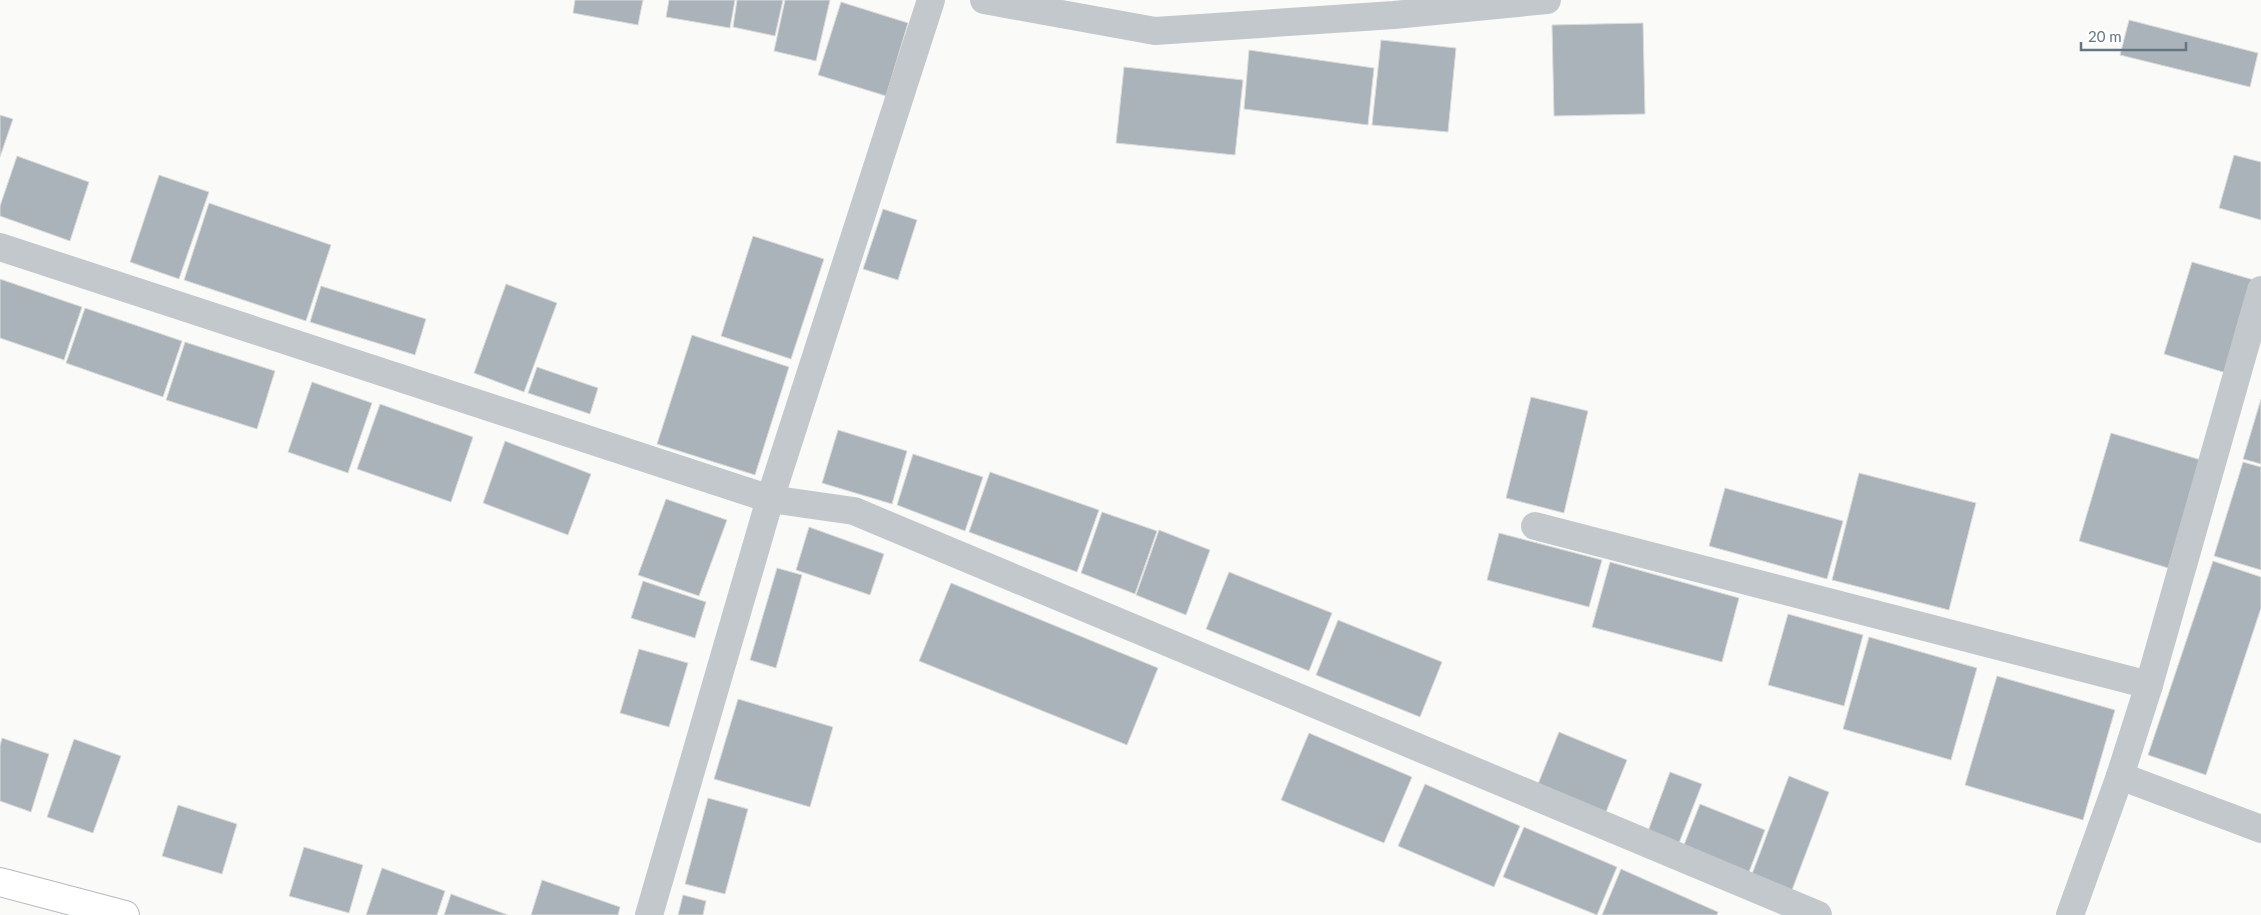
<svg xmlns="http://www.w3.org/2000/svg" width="2261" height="915" font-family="Lato,sans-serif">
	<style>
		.building { fill: #aab3b9; stroke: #dcdcda }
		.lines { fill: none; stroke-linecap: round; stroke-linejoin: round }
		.secondary-casing { stroke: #b3babf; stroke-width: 30 }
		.street { stroke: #c3c8cc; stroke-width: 28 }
		.secondary { stroke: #fff; stroke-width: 28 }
	</style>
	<rect width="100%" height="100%" fill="#fafaf8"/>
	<g class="building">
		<polygon points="575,0 643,0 638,25 573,13"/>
		<polygon points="669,0 735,0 730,28 666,17"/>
		<polygon points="737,0 783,0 775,36 733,27"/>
		<polygon points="785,0 830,0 816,61 774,51"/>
		<polygon points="841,2 908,23 886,96 818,75"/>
		<polygon points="2129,20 2258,53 2250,87 2120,55"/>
		<polygon points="1643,23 1645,114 1554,116 1552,25"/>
		<polygon points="1381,40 1456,48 1448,132 1372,125"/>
		<polygon points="1249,50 1374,68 1368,125 1244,109"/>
		<polygon points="1124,67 1243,80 1235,155 1116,143"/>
		<polygon points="0,115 13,119 0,157"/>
		<polygon points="2234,155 2261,162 2261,220 2219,208"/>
		<polygon points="17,156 89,182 70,241 0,216 0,206"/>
		<polygon points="159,175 209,192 179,279 130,262"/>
		<polygon points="209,203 331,245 306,321 184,280"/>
		<polygon points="883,209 917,220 898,280 863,269"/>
		<polygon points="753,236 824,259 791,359 721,336"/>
		<polygon points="2192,262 2254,280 2226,373 2164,354"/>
		<polygon points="0,279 82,307 64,360 0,338"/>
		<polygon points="506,284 557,303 524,392 474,373"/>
		<polygon points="321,286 426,319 415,355 310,322"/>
		<polygon points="85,308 182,341 163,397 66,363"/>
		<polygon points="692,335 789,367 755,475 657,444"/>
		<polygon points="185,342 275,371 257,429 166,400"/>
		<polygon points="537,367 598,388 590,414 528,393"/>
		<polygon points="312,382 372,403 348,473 288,452"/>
		<polygon points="1531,397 1588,411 1564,513 1506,498"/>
		<polygon points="2261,399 2261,464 2243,459"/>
		<polygon points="380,404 473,437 451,502 357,469"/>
		<polygon points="838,430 907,451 892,504 822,483"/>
		<polygon points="2111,433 2201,460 2168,568 2079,541"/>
		<polygon points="505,441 591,474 568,535 483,503"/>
		<polygon points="913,454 983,477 965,531 897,505"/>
		<polygon points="2243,462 2261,467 2261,570 2214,556"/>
		<polygon points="990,472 1099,510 1077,572 969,532"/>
		<polygon points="1859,473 1976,503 1949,610 1832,580"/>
		<polygon points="1725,488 1843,521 1827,579 1709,546"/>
		<polygon points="666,499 727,520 699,596 638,575"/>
		<polygon points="1102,512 1157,531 1135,594 1081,573"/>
		<polygon points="809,527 884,554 870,595 796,570"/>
		<polygon points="1159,530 1210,550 1186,615 1136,595"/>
		<polygon points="1499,533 1602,560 1589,607 1487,580"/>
		<polygon points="2213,561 2261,577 2261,608 2206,775 2148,755"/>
		<polygon points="1610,562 1739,598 1722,662 1592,627"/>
		<polygon points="777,568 802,575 776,668 750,660"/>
		<polygon points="1229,572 1332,613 1309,671 1206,629"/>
		<polygon points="643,581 706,602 695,638 631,618"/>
		<polygon points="951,583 1158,668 1127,745 919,661"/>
		<polygon points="1788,614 1863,635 1844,706 1768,685"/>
		<polygon points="1338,620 1442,662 1420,717 1316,675"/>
		<polygon points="1869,637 1977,668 1951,760 1843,729"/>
		<polygon points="639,649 688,663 669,727 620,713"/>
		<polygon points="1997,676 2115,710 2083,820 1965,785"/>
		<polygon points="738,699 833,727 810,807 714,779"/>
		<polygon points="1559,732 1627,760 1606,812 1538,784"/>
		<polygon points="1309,733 1412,777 1384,843 1281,800"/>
		<polygon points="2,738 49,754 31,812 0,801 0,746"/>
		<polygon points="74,739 121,756 93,833 47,817"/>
		<polygon points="1670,772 1702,784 1679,843 1648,831"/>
		<polygon points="1789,776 1829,792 1792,890 1752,874"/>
		<polygon points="1425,784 1520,826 1494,887 1398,846"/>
		<polygon points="708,798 748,809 725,894 685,884"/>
		<polygon points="1700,804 1765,830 1749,872 1684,845"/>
		<polygon points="178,805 237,824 222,874 162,856"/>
		<polygon points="1524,827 1617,867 1597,915 1503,877"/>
		<polygon points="304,847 363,865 349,913 289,896"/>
		<polygon points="382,868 445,891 437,915 366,915"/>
		<polygon points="1621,869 1718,912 1717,915 1602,915"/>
		<polygon points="542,880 620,907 618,915 531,915"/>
		<polygon points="451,894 508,915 444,915"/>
		<polygon points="683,895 706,901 703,915 678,915"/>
	</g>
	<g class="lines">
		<g class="secondary-casing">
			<polyline id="secondary" points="0,882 125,915"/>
		</g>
		<g class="street">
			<polyline points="984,0 1155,31 1394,15 1547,0"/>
			<polyline points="0,247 770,499 854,511 1818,915"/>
			<polyline points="1535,526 2149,685"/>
			<polyline points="2120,776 2261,829"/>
			<polyline points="649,915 770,499 931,0"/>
			<polyline points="2070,915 2120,776 2149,685 2261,290"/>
		</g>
		<use href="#secondary" class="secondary"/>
	</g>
	<path d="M2081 42v8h105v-8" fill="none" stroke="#657683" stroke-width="2.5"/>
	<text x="2088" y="42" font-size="15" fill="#657683" stroke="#ffffff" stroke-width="4" paint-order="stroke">20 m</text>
</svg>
